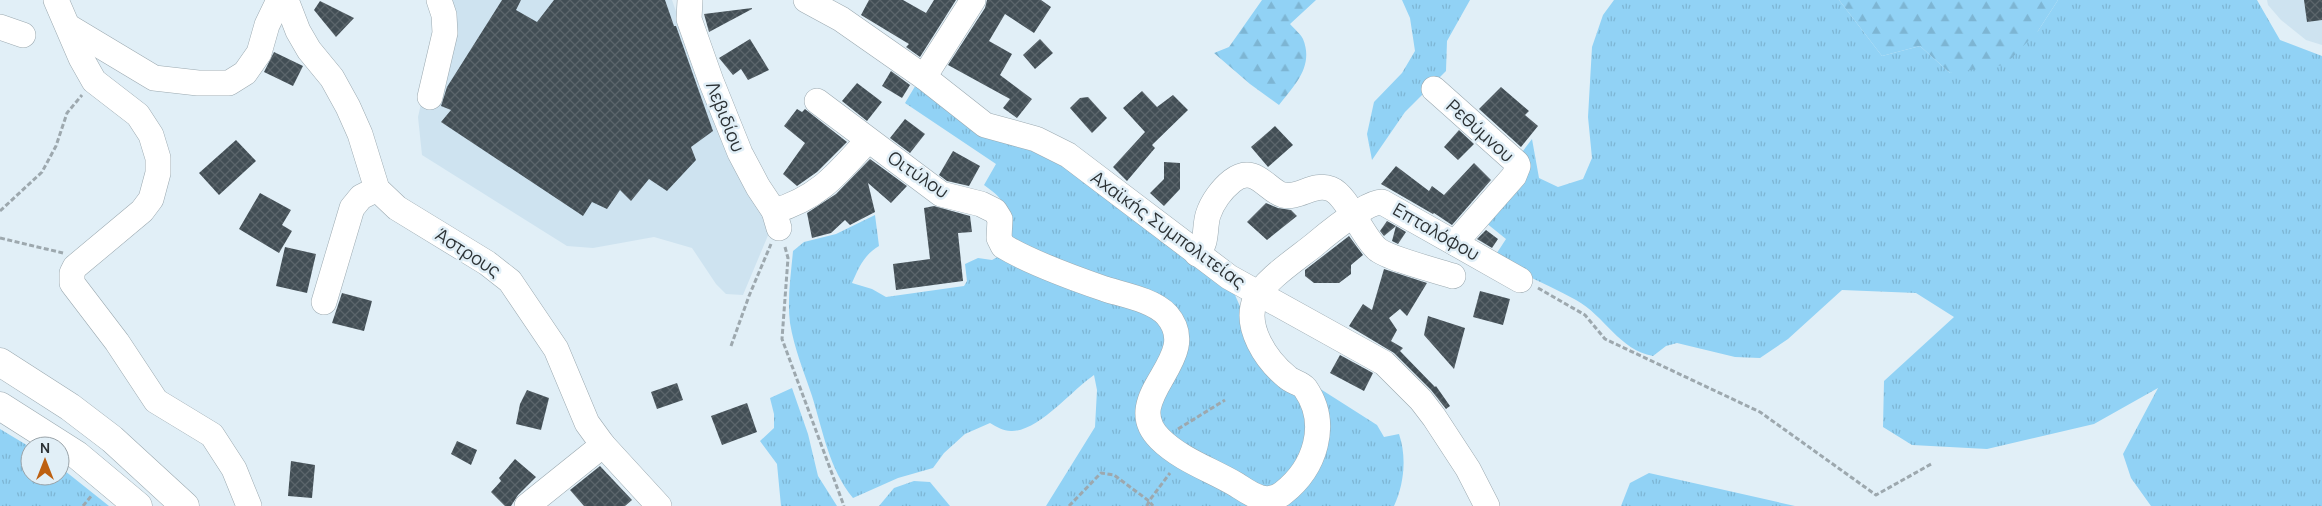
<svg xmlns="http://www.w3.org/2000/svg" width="2322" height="506" font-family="Manrope,sans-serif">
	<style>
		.built { fill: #cee3f0 }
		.grass { fill: url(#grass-tufts) }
		.forest { fill: url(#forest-firs) }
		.building { fill: url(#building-cross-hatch) }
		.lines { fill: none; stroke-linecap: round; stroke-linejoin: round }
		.minor-casing { stroke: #9ba9b0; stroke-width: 26 }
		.major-casing { stroke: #9ba9b0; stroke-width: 29 }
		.path { stroke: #9da8ae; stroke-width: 3; stroke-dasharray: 5 2.5; stroke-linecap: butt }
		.minor { stroke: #fff; stroke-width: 25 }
		.major { stroke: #fff; stroke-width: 28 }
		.labels { text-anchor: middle; stroke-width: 5; stroke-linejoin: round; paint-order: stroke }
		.street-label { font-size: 18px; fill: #2c3235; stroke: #e1eff7 }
	</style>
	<defs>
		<pattern id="grass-tufts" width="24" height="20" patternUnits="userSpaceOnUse" patternTransform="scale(1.25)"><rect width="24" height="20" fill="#91d2f5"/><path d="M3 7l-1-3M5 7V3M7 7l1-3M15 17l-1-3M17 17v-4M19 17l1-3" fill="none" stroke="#7db5d3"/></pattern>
		<pattern id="forest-firs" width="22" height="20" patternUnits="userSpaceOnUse" patternTransform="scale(1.25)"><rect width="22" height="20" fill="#91d2f5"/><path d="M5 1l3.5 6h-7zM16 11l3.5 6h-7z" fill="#7db5d3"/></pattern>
		<pattern id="building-cross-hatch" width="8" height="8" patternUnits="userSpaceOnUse" patternTransform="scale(1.25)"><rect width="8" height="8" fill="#424e55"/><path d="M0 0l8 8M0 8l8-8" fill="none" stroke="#5b656b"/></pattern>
	</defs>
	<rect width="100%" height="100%" fill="#e1eff7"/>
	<g class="built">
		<polygon points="430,0 672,0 701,84 767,215 769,233 743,295 726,294 716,284 692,248 654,237 593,248 567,246 422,155 418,117 436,38"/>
		<polygon points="2267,0 2322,0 2322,45 2306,40 2281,20 2268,5"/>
	</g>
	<g class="grass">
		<polygon points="1402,0 1470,0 1447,41 1446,71 1405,112 1372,160 1367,134 1374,102 1402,73 1415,51 1410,18"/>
		<path d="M 1614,0 L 1839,0 L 1882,56 L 1920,46 L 1950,73 L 2038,31 L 2058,0 L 2257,0 L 2280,40 L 2322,56 L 2322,506 L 2151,506 L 2131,478 L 2123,454 L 2158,388 L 2094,424 L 1987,449 L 1912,445 L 1883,427 L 1884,381 L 1954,317 L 1916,293 L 1842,290 L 1788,339 L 1760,358 L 1735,357 L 1677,343 L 1666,346 L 1653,356 C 1619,350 1605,316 1576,300 C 1549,285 1520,273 1493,259 L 1506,239 L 1475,214 L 1532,139 L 1539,178 L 1558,187 L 1583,179 L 1592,158 L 1588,117 L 1592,47 L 1603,15 Z"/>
		<path d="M 920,78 L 1033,144 L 1214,277 L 1235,295 L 1242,311 L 1300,376 L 1377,425 L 1384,437 L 1399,434 C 1407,457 1404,485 1394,506 L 1046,506 L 1095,427 L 1097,390 L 1094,375 C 1072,390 1038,432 1011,431 C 1003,431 997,427 990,423 L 965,434 L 944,453 L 933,468 L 898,478 L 853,498 C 829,469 823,431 812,396 C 804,372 794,348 790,323 C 787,299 791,274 793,251 L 804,242 L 836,234 L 875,215 L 879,246 C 864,255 859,267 852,283 L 872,289 L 886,297 L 964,286 L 967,281 L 965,264 L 978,258 L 992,260 L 1003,254 L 1181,330 L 1005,241 C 1006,209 1012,205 984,185 L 996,164 L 905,103 Z"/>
		<polygon points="792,388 808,434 818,476 837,506 781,506 777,464 760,441 774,428 774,414 770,398"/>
		<polygon points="0,429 30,447 30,476 60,476 60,467 109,506 0,506"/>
		<polygon points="1649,473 1795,506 1621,506 1630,483"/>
		<polygon points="914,481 930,482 950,506 879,506 894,488"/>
	</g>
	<g class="forest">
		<path d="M 1262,0 L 1316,0 L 1290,24 C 1294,29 1300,33 1303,39 C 1314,66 1295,85 1279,105 L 1250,84 L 1214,53 L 1229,47 Z"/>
		<polygon points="1839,0 2058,0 2038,31 2005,65 1950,73 1920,46 1882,56"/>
	</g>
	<g class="building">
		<polygon points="502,0 521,0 516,10 537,22 554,0 665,0 674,26 676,26 713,131 691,147 696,160 667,191 649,179 631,201 620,190 607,209 592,202 583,216 441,122 451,110 441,106 447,87"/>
		<polygon points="869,0 903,0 926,13 934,0 956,0 920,57 906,47 909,44 861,15"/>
		<polygon points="987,0 1041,0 1051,7 1034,33 1005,14 989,41 1012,54 1000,75 1032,99 1017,118 1003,108 1010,99 948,65 985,8"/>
		<polygon points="2304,0 2322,0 2322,20 2307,22"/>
		<polygon points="320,1 354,18 336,37 314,10"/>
		<polygon points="752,8 752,9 709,32 704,14"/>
		<polygon points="750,39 769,70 748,80 741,69 733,75 719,58"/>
		<polygon points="1040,39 1053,53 1035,69 1023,55"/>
		<polygon points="274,52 303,66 293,86 264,72"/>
		<polygon points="891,71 910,85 902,98 882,86"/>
		<polygon points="857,83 882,102 867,121 842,101"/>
		<polygon points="1501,87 1529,111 1525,115 1538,126 1521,147 1479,109"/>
		<polygon points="1142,91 1157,107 1173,95 1188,110 1152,145 1155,148 1127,181 1113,167 1145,132 1123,108"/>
		<polygon points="1088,97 1107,118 1092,133 1070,108 1080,98"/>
		<polygon points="797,109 802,112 805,109 847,142 817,172 797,186 783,174 805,143 784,126"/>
		<polygon points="905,119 925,134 910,153 890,138"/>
		<polygon points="1275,126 1293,145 1268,167 1251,147"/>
		<polygon points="1459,130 1474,144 1458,160 1444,147"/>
		<polygon points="236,140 256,161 219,195 199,173"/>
		<polygon points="953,151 980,166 969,186 947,181 939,175"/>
		<polygon points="870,159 907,186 891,203 868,183 875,212 850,225 845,220 831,233 812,238 807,213 836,194"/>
		<polygon points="1164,162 1180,163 1180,189 1164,206 1150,193 1164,179"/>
		<polygon points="1474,163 1491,180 1452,225 1434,213 1433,214 1381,184 1396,166 1429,191 1432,186 1444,195"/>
		<polygon points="260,193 291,210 282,225 292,231 279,253 239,229"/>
		<polygon points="1266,203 1278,208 1291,210 1297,216 1267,240 1247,222"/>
		<polygon points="934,206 970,216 972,232 958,233 963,281 896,290 893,264 930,259 924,208"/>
		<polygon points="1387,221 1396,226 1384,236 1380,231"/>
		<polygon points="1396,226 1406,232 1398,244 1392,241"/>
		<polygon points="1486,230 1498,239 1492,248 1477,239"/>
		<polygon points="1349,236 1363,255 1351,265 1351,274 1339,283 1314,283 1305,276 1305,270"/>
		<polygon points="285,247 316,254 307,293 276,286"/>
		<polygon points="1384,269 1427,283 1407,316 1400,309 1389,318 1397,330 1391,341 1403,348 1400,351 1435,387 1436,386 1450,406 1446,409 1431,390 1394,353 1349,326 1363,304 1372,310"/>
		<polygon points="1480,291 1510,299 1503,325 1473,317"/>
		<polygon points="342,293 372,301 364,331 332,323"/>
		<polygon points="1428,316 1465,328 1454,369 1424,335"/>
		<polygon points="1340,355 1373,373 1364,391 1330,373"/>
		<polygon points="677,383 683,400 657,409 651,392"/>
		<polygon points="527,390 549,398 541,430 516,424 520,404"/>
		<polygon points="747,403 757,432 722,445 711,416"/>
		<polygon points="457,441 477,450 471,465 451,454"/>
		<polygon points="515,459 536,477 518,495 511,506 505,506 491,492 501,481 499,478"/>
		<polygon points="291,461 315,465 312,498 288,496"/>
		<polygon points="600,466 632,500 625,506 584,506 570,490"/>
	</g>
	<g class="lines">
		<g class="minor-casing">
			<g id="minor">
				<polyline points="56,0 81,58 94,81 138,115 151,135 158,158 158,173 151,199 142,211 75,267 72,273 72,283 117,342 156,401 212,435 234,469 249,506"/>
				<polyline points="286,0 298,31 309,50 332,78 348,107 360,134 377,189 397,208 487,263 510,281 556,349 587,423 603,445 659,506"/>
				<polyline points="690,0 689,19 711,81 740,153 758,187 774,211 779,228"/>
				<polyline points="806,0 841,19 924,77 985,125 1036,139 1068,155 1229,277 1384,363 1421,400 1434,417 1468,469 1487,506"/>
				<polyline points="0,27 23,35"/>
				<polyline points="69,27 154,78 198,83 229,83 245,73 259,53 267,25 279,0"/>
				<polyline points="924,77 973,0"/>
				<polyline points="1434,89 1517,163 1518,166 1514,176 1455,243"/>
				<polyline points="430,97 445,33 444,15 439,0"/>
				<path d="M 817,101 L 941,194 L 981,204 L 995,211 L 1000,219 L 999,238 L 1003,246 C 1031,263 1073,278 1105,289 C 1124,295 1153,300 1167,315 C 1205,359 1117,397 1160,439 C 1181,460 1212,470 1237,485 C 1251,494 1266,506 1283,493 C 1315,468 1330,424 1305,388 C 1301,383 1292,382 1287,377 C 1266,360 1244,327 1255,300 C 1263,281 1298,258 1314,245 C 1327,234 1366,202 1382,202 L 1520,280"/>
				<path d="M 774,211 C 819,198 838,173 868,140"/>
				<path d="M 1197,254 C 1208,243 1204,228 1208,215 C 1212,202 1222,189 1232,181 C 1255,163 1267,191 1283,195 C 1299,199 1314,182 1331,189 C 1348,196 1361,235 1377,249 C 1387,258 1437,271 1453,276"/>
				<polyline points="324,302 352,208 361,197 377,189"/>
				<polyline points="527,506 603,445"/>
			</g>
		</g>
		<g class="major-casing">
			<g id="major">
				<polyline points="0,362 70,407 112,439 185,506"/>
				<polyline points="0,406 77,455 138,506"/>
			</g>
		</g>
		<g class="path">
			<polyline points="0,211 42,172 56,146 67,113 82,95"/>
			<polyline points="0,238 63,253"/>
			<polyline points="785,247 788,258 782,339 844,506"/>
			<polyline points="1538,288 1585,315 1605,339 1760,412 1876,495 1933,463"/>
			<polyline points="731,346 749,296 771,244"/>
			<polyline points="1178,429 1225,400"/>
			<polyline points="83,506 92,495"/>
			<polyline points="1069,506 1101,473 1114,475 1149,501 1170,473"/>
			<polyline points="1147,506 1149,501 1153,506"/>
		</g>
		<use href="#minor" class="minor"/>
		<use href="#major" class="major"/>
	</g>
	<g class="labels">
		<g class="street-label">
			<text transform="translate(725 117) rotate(68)" y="6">Λεβιδίου</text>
			<text transform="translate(1480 131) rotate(42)" y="6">Ρεθύμνου</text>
			<text transform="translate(918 175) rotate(34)" y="6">Οιτύλου</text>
			<text transform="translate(1168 230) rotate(36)" y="6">Αχαϊκής Συμπολιτείας</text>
			<text transform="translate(1436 232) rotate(30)" y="6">Επταλόφου</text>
			<text transform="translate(468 253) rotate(33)" y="6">Άστρους</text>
		</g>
	</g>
	<g transform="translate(45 461)"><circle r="24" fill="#e1eff7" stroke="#99a3a9"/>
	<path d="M0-4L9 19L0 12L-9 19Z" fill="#bd6011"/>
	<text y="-8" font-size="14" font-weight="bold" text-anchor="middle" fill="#2c3235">N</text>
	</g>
</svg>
